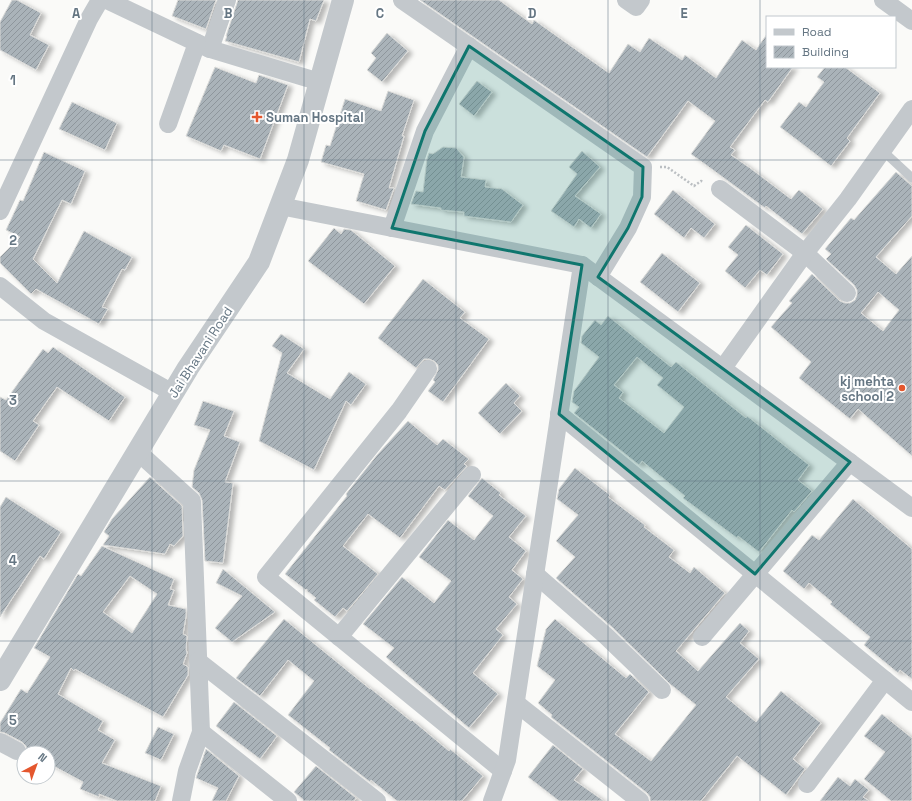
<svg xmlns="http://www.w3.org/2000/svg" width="912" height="801" font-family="'Space Grotesk',sans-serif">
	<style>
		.building { fill: url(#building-hatch); stroke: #dcdcda; fill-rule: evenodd; filter: url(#shadow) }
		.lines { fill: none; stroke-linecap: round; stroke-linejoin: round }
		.path { stroke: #bbbfc2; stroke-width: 2.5; stroke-dasharray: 2 2; stroke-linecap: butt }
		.service { stroke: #c3c8cc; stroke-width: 9 }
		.minor { stroke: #c3c8cc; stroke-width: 18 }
		.tertiary { stroke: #c3c8cc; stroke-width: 22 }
		.marked { fill: #0f766e; fill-opacity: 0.2; stroke: #0f766e; stroke-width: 3; stroke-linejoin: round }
		.grid { fill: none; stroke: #657683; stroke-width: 1; stroke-opacity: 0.55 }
		.poi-dot { fill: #e4572e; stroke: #fff; stroke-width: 1.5 }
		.labels { text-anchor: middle; stroke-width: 4; stroke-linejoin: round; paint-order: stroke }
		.poi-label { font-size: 13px; font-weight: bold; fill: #657683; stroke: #fff; text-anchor: start }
		.street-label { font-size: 13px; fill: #657683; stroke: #fff }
		.grid-label { font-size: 13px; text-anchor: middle; font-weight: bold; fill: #657683; stroke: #fff; stroke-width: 4; stroke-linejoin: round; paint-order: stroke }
	</style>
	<defs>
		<pattern id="building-hatch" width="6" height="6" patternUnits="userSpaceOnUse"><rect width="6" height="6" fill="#aab3b9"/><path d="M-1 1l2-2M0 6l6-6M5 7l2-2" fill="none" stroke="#8e969c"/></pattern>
		<filter id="shadow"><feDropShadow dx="4.5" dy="2.5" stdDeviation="2" flood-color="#0004"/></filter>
	</defs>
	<rect width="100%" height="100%" fill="#fafaf8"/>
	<g class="building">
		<polygon points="12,0 17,0 41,13 30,35 49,45 36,70 0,50 0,22"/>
		<polygon points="178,0 216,0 206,29 172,16"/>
		<polygon points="238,0 324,0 316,21 310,19 299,62 225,41 227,36 226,36"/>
		<polygon points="420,0 499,0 532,24 534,20 609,73 628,44 640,52 649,38 682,60 685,55 716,78 742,40 756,50 767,34 767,67 793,67 768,102 765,100 730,147 735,150 731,155 750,168 791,199 799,190 823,209 802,234 766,206 765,208 691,154 715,121 688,101 647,157"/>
		<polygon points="387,33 408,51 382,82 367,70 376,58 371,53"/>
		<polygon points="215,67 256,83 259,75 288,85 260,159 224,145 221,151 186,136"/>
		<polygon points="825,67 845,67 880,93 847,138 850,141 831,166 780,127 799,102 806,107 824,82 817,77"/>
		<polygon points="477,81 492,92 474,116 459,104"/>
		<polygon points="388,91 414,100 402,136 404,136 389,188 394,188 386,210 356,201 364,174 321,162 326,145 330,146 345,99 381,111"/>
		<polygon points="72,102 117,123 105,150 59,129"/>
		<polygon points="443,147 456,148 464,157 461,177 486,180 485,187 502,189 523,205 511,222 464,216 464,212 441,210 441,208 411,204 416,191 423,192 427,159 429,153 433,154"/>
		<polygon points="582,151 600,167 575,196 601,214 591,228 579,219 574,227 551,211 577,174 569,167"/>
		<polygon points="44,152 85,171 71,204 62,200 33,259 57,283 84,231 132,257 125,270 122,269 102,307 108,309 99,324 36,289 31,294 0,263 0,257 20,237 6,230 20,200 23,201"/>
		<path d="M 896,172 L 912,186 L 912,216 L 876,257 L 896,274 L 912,256 L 912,456 L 858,409 L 850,419 L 799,378 L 811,362 L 771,327 L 792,303 L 789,301 L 812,274 L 840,301 L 845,303 L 850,303 L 855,300 L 857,295 L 857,290 L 854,285 L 826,259 L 831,254 L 825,249 L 851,218 L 854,220 ZM 878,292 L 899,310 L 883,331 L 861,313 Z"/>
		<polygon points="673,190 715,224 704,238 691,228 684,238 654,214"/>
		<polygon points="746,225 783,254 767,275 760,270 745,288 725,271 738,255 728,247"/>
		<polygon points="334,228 341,234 344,229 351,230 395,266 364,304 308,261"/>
		<polygon points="662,253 700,283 678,312 640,282"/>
		<polygon points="423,279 465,312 460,318 489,339 443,402 428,391 435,382 433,380 438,370 438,365 434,361 429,359 424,359 416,368 378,338"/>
		<path d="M 608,316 L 671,367 L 676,362 L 746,418 L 747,416 L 809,465 L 798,480 L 812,491 L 794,512 L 792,510 L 759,552 L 738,536 L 737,538 L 683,498 L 685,496 L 642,461 L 639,465 L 574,413 L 579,407 L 572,402 L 574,391 L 599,357 L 581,343 L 582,336 L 595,320 L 601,325 ZM 637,357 L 663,378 L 657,385 L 684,407 L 664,433 L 619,398 L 623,392 L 614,385 Z"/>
		<polygon points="281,334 304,349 287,373 330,399 349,372 366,384 351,405 346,401 314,470 259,441 282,353 272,346"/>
		<polygon points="53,347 125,397 109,421 57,387 33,421 39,425 15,461 0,451 0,397 6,400 43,349 48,353"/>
		<polygon points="506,383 520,396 514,403 522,411 500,434 478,413"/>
		<polygon points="203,401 234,411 224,436 240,442 225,482 233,483 223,563 205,561 202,500 199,493 192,487 194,470 210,430 194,425"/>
		<polygon points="408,421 437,445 443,439 469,459 464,464 467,466 445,490 439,486 400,538 368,514 343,546 378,574 347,611 343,608 335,617 314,600 316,598 307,591 307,589 306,590 285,574 347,496 346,494 377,455"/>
		<polygon points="575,468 610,495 608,497 645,525 644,527 674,550 669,557 690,573 694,567 725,593 676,651 698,671 740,623 749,631 740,643 759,659 726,697 756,722 781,691 821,723 793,759 805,769 786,795 737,756 701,801 650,801 650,797 647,793 551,717 552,715 538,703 555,680 537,666 546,629 555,619 626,678 630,674 649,692 615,734 651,761 696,705 670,684 613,628 556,578 575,557 556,541 578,515 557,499 559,489"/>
		<polygon points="150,477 182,506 183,536 174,546 170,544 165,554 103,545 109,536 104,532 112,519"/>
		<polygon points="482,478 501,493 499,495 526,516 509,537 526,551 512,570 523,579 509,597 517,604 496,629 503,635 473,673 498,694 469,728 386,657 394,648 363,624 402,577 434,603 451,581 419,557 448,520 474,540 493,516 468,496"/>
		<polygon points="6,497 61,532 44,559 40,556 0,617 0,507"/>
		<polygon points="853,499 912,549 912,679 900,670 898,673 864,645 870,637 830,604 832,602 809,583 804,589 783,571 812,535 819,540"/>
		<path d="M 102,546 L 174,579 L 170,589 L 174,590 L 168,605 L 186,609 L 186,616 L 183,634 L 187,636 L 186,649 L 187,653 L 183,664 L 188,667 L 188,675 L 163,717 L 75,669 L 74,671 L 71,668 L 58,694 L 103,721 L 98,730 L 115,740 L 102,763 L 161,786 L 155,801 L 117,801 L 99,794 L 99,797 L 80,789 L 83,782 L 48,763 L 48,753 L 27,753 L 26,746 L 22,742 L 5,733 L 0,732 L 0,723 L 21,689 L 27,693 L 50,657 L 34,648 L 78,574 L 81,576 ZM 130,576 L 157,594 L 132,633 L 103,612 Z"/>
		<polygon points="223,569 275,612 232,642 215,628 242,596 216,583"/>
		<polygon points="284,619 370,689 370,688 411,721 412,720 449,751 450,749 483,776 462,801 397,801 371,780 370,782 329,750 330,748 288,715 314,681 288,660 260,696 236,678"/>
		<polygon points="234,702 277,736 260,759 216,726"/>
		<polygon points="882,714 912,738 912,801 891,801 864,779 885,752 864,736"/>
		<polygon points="158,727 174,734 161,760 145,753"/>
		<polygon points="553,745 583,769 574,780 604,801 559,801 528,777"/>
		<polygon points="206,749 239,776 226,801 212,801 218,788 196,778"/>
		<polygon points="316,766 356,798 354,801 305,801 294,792"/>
		<polygon points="838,777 850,786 855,779 869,790 863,797 869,801 820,801"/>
	</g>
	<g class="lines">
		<polyline class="path" points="660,167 667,167 694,186 701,181 704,182"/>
		<polyline class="service" points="883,151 912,178"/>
		<g class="minor">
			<polyline points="107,0 210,49 320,82"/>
			<polyline points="402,0 643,167 642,197 628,228 598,277"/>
			<polyline points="626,0 636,7 641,0"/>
			<polyline points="883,0 912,21"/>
			<polyline points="210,49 227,0"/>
			<polyline points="168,124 197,43"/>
			<polyline points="720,189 805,253 847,293"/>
			<polyline points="280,206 582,265 912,508"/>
			<polyline points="0,211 89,19 100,0"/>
			<polyline points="392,228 425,131 469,46"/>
			<polyline points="0,286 44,321 173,393"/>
			<polyline points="723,368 805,253 848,199 912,109"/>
			<polyline points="428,369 399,411 266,577 503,771"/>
			<polyline points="559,414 912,702"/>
			<polyline points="138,452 192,501 201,732 187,771 181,801"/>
			<polyline points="535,574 606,636 662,690"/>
			<polyline points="339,637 472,475"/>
			<polyline points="702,637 850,462"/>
			<polyline points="198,661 377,801"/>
			<polyline points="516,703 640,801"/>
			<polyline points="201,732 288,801"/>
			<polyline points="0,742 17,751"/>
			<polyline points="807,784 885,680"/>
			<polyline points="492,801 507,760 582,265"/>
		</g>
		<polyline class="tertiary" points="0,680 188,368 259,262 298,160 343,0"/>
	</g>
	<path class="marked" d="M 469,46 L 643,167 L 642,197 L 628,228 L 598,277 L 850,462 L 755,574 L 559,414 L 582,265 L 392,228 L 425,131 Z"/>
	<path class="grid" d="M 152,0 L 152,801M 304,0 L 304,801M 456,0 L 456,801M 608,0 L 608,801M 760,0 L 760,801M 0,160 L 912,160M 0,320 L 912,320M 0,481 L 912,481M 0,641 L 912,641"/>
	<g class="poi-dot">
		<path d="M255 111h4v4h4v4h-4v4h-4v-4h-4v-4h4z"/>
		<circle cx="902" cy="388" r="4"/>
	</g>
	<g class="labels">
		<g class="poi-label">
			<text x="266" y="122">Suman Hospital</text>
			<text x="894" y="386" text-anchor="end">kj mehta<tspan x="894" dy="15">school 2</tspan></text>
		</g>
		<g class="street-label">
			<text transform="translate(200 352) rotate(-57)" y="5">Jai Bhavani Road</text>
		</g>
	</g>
	<g class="grid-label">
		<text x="76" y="18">A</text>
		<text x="228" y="18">B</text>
		<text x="380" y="18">C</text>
		<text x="532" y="18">D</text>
		<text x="684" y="18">E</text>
		<text x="13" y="85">1</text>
		<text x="13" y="245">2</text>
		<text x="13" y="405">3</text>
		<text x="13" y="565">4</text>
		<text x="13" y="725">5</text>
	</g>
	<rect x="766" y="16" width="130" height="52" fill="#ffffff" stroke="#c1c8cd"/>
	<rect x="774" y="29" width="20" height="6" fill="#c3c8cc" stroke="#c1c8cd"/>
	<text x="802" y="36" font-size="12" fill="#657683">Road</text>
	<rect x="774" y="46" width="20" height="12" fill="url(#building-hatch)" stroke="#c1c8cd"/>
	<text x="802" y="56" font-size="12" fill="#657683">Building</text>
	<g transform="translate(36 765) rotate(41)"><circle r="19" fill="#ffffff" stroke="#c1c8cd"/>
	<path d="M0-3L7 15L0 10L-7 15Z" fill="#e4572e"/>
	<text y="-6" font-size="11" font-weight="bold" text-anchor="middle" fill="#657683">N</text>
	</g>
</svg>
